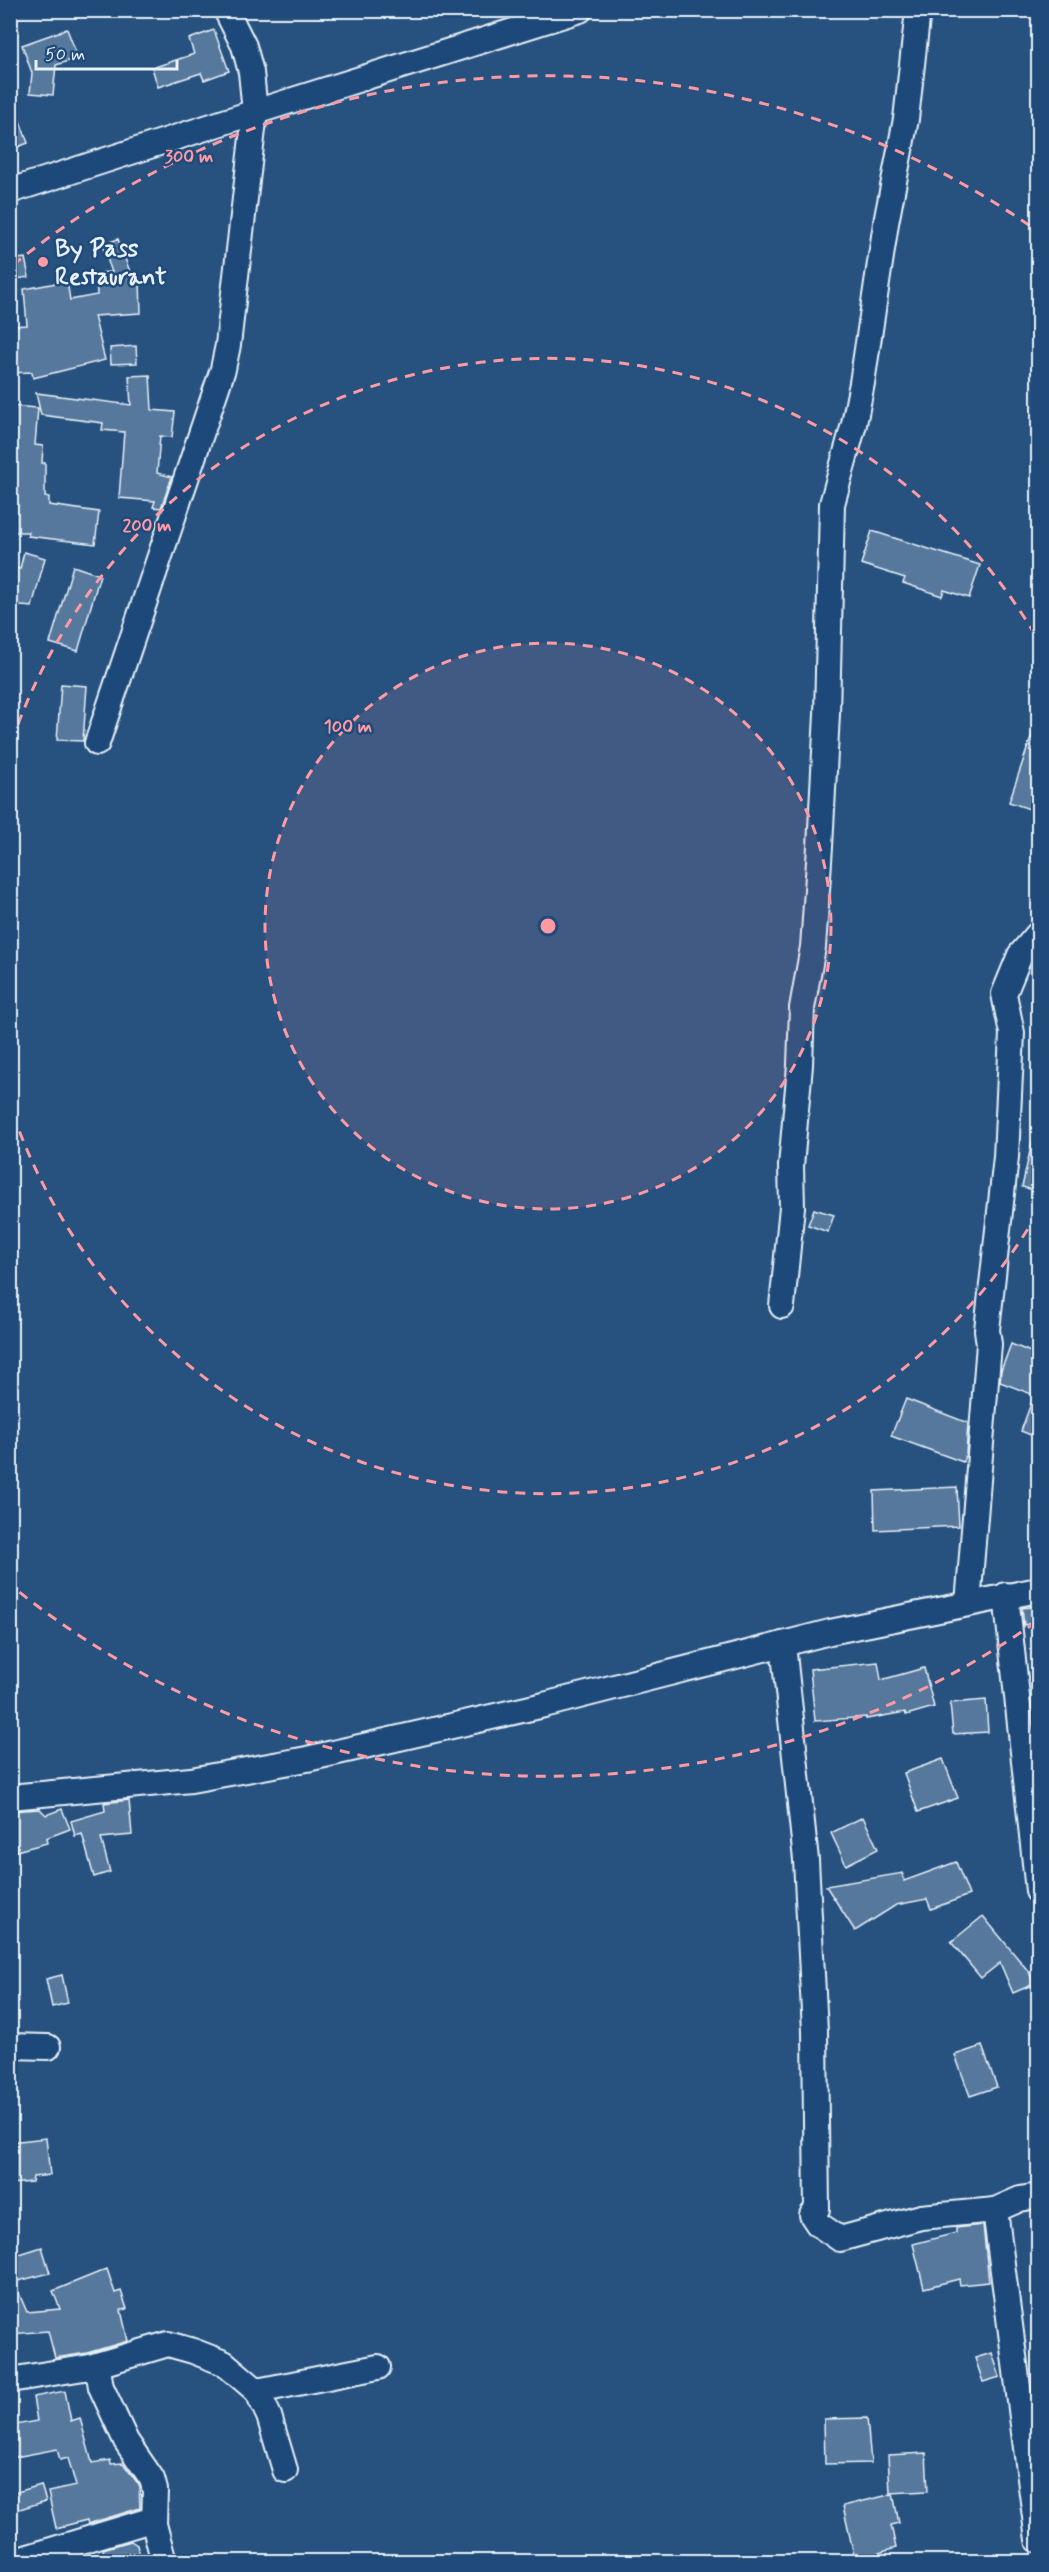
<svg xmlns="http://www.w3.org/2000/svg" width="1049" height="2572" font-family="Mynerve,sans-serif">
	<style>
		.building { fill: #57789d; stroke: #e8f1f8; stroke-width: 1.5 }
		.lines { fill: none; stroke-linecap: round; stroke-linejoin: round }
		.minor-casing { stroke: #e8f1f8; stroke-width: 28 }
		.minor { stroke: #1f4a7a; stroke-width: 24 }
		.ring { fill: none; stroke: #ff9aa2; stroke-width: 3; stroke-dasharray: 10 8 }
		.poi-dot { fill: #ff9aa2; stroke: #1f4a7a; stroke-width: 2 }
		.labels { text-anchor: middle; stroke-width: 5; stroke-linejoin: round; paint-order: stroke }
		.poi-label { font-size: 24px; font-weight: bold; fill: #e8f1f8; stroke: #1f4a7a; text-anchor: start }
		.centre { fill: #ff9aa2; stroke: #1f4a7a; stroke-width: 3 }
		.ring-label { font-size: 18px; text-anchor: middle; font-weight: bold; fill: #ff9aa2; stroke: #1f4a7a; stroke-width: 5; stroke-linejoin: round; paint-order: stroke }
	</style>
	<rect width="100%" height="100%" fill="#27517f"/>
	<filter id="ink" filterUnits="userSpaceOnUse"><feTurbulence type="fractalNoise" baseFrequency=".0167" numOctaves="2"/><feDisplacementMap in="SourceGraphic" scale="12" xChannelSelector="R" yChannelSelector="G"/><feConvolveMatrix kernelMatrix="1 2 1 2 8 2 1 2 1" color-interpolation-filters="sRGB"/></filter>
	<g filter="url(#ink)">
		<g class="building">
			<polygon points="67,29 78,58 56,65 53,95 30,93 32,73 22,45"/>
			<polygon points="214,30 229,71 204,80 201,73 158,87 152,68 194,54 189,39"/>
			<polygon points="10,99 12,99 28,143 10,150"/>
			<polygon points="118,239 133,280 140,280 141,313 94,316 105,360 33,378 32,372 10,373 10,326 27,325 24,289 67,281 70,300 97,295 96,273 112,272 102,245"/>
			<polygon points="25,258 29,277 10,280 10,260"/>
			<polygon points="136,346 137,363 111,364 110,348"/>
			<polygon points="150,375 152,410 175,412 172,437 160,436 157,473 172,477 161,508 153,507 155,501 119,498 124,432 102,430 103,423 41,415 36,393 131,405 129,376"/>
			<polygon points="10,406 38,408 35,445 43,446 42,463 45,463 45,497 49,497 49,505 99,512 95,544 28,536 29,532 14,532 15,485 10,484"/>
			<polygon points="872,531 980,565 969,598 944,590 942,596 903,583 905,578 861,564"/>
			<polygon points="24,552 45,558 32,607 10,605 10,567 20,569"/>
			<polygon points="73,566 100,575 78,651 50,643"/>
			<polygon points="61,684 87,686 83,741 57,740"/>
			<polygon points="1036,723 1038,723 1038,812 1009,802"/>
			<polygon points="1032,1142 1038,1143 1038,1191 1022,1187"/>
			<polygon points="814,1209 834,1215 828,1232 808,1225"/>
			<polygon points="1011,1344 1038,1355 1038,1438 1021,1431 1034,1395 1000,1382 1001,1371"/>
			<polygon points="906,1399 968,1423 966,1454 963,1462 891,1436"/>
			<polygon points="957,1487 959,1526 875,1530 874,1491"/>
			<polygon points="1038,1606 1038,1622 1024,1625 1022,1608"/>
			<polygon points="878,1662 881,1680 924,1668 934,1707 906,1715 905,1712 866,1719 866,1717 815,1721 810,1669"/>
			<polygon points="986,1700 988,1732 953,1734 950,1703"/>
			<polygon points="943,1759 958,1798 918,1812 904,1773"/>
			<polygon points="129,1800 132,1835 101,1838 110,1872 94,1877 82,1834 75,1836 71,1821 105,1811 104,1803"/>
			<polygon points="40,1809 46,1815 62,1809 70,1829 46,1838 47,1843 16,1851 15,1846 10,1848 10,1811"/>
			<polygon points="863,1817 878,1849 846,1865 831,1833"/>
			<polygon points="956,1862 969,1895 931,1909 927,1899 896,1905 855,1931 826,1886 903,1873 904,1881"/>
			<polygon points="983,1916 1029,1972 1034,1984 1013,1993 1000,1963 981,1978 951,1942"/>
			<polygon points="62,1975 68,2003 52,2007 46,1979"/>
			<polygon points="982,2046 997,2087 970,2096 955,2055"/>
			<polygon points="46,2138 50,2175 33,2177 32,2182 10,2184 10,2142"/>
			<polygon points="983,2225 989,2282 960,2285 959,2279 924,2288 913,2244 956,2233 956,2228"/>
			<polygon points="42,2247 50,2273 14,2282 27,2312 60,2309 53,2291 107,2269 115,2293 121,2291 127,2309 121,2310 128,2341 87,2353 55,2358 48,2331 10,2334 10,2257"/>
			<polygon points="992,2353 1000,2377 983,2382 975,2358"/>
			<polygon points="65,2391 71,2421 80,2418 92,2463 110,2460 111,2464 123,2463 139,2485 140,2508 91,2523 88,2524 87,2520 56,2528 48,2492 76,2486 68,2458 60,2460 57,2449 10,2458 10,2426 37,2421 33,2397"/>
			<polygon points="867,2418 871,2463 825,2464 824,2419"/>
			<polygon points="926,2453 928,2491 890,2493 888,2455"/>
			<polygon points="41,2485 46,2501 10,2512 10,2494"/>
			<polygon points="893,2494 899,2523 891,2525 896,2548 855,2560 843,2506"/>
			<polygon points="131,2541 137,2545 140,2558 135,2559 135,2562 106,2562 103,2549"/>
		</g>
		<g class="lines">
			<g class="minor-casing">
				<g id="minor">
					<polyline points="10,191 255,112 580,10"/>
					<polyline points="97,743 223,369 228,345 255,112 251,72 244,46 226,10"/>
					<polyline points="782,1306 792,1207 791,1166 800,1065 802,1008 813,947 820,847 827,714 832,504 854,424 862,383 886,223 906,119 918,10"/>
					<polyline points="1006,1595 1038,1891"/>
					<polyline points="968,1604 989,1344 987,1330 1006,1157 1012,1033 1004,994 1020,955 1038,934"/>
					<polyline points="783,1644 806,1860 815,2031 817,2209 812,2215 818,2224 840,2239 921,2217 995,2210 1020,2199 1038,2196"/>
					<polyline points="10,1797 191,1780 307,1759 544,1705 830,1632 1038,1590"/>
					<polyline points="10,2046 48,2047"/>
					<polyline points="995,2210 1038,2540"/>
					<polyline points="90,2367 99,2375 101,2387 126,2441 152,2479 155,2490 154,2524 164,2562"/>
					<polyline points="10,2380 90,2367 168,2344 193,2351 224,2363 257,2391 269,2416 285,2470"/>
					<polyline points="257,2391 378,2367"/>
					<polyline points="12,2562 154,2519"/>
				</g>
			</g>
			<use href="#minor" class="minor"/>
		</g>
	</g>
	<circle cx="548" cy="926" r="283" fill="#ff9aa2" fill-opacity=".12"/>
	<g class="ring">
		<circle cx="548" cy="926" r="283"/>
		<path d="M1037 1214A567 567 0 0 1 12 1111M12 741A567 567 0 0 1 1037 638"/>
		<path d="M1036 1622A850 850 0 0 1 13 1587M13 265A850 850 0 0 1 1036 230"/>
	</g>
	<circle class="poi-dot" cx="43" cy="262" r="6"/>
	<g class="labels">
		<g class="poi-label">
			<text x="55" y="256">By Pass<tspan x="55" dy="28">Restaurant</tspan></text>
		</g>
	</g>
	<circle cx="548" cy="926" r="9" class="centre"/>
	<g class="ring-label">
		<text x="189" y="162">300 m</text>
		<text x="147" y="531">200 m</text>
		<text x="348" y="732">100 m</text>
	</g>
	<rect width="1049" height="2572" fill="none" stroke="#1f4a7a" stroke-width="36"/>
	<rect x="18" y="18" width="1013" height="2536" fill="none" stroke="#e8f1f8" stroke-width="2" filter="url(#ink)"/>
	<path d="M36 60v9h141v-9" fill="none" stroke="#e8f1f8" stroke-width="3"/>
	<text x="45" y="60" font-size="18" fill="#e8f1f8" stroke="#1f4a7a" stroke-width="4.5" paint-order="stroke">50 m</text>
</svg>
